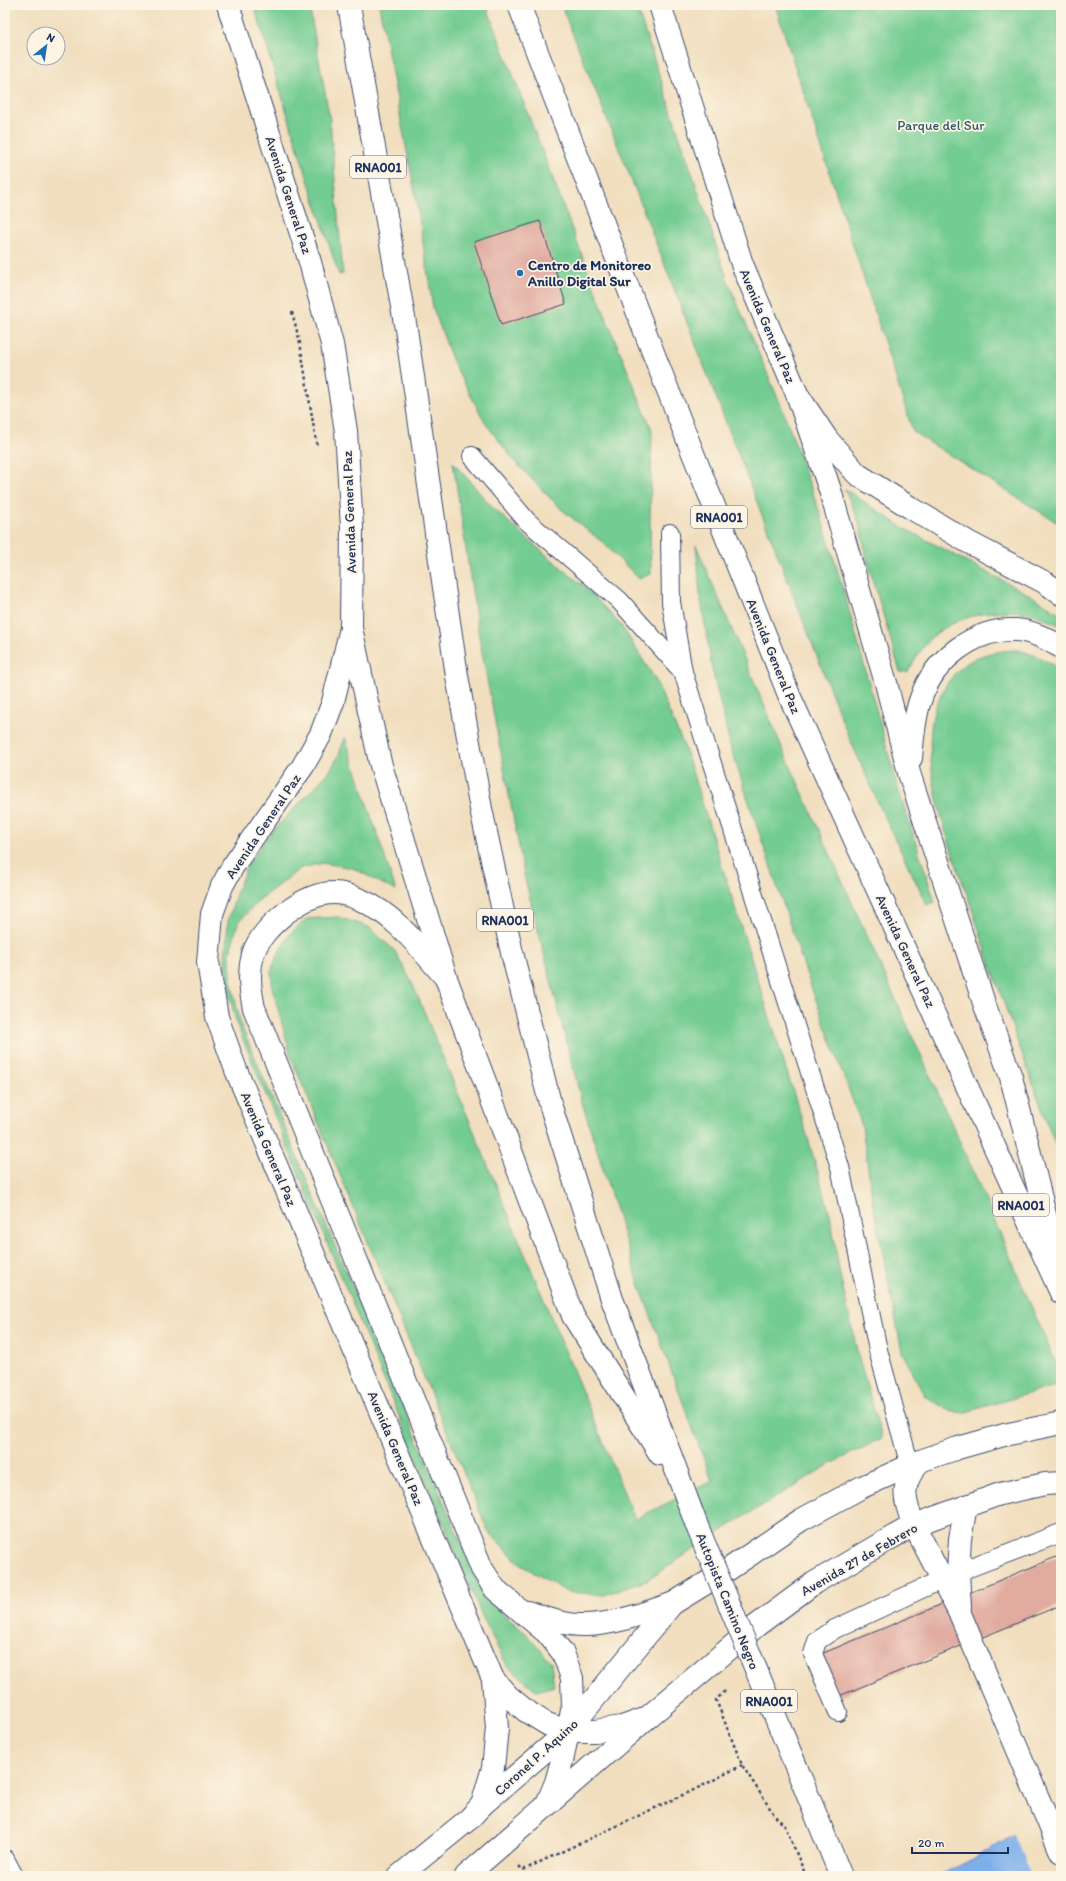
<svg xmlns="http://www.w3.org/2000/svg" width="1066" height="1881" font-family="Itim,sans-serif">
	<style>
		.green { fill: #73cc92; stroke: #477e78 }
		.water { fill: #7dafe9; stroke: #4c6fa4 }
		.pier { fill: #f1debe }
		.building { fill: #e1aba0 }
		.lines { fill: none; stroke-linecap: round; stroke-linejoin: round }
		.service-casing { stroke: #3b496c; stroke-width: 20 }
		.tertiary-casing { stroke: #3b496c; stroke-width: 24 }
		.secondary-casing { stroke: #3b496c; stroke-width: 24 }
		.primary-casing { stroke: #3b496c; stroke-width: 24 }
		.motorway-casing { stroke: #3b496c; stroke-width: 24 }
		.path { stroke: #3b496c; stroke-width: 2.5; stroke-dasharray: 3 3; stroke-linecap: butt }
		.service { stroke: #fff; stroke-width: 18 }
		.tertiary { stroke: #fff; stroke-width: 22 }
		.secondary { stroke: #fff; stroke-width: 22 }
		.primary { stroke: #fff; stroke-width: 22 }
		.motorway { stroke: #fff; stroke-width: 22 }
		.motorway-bridge-casing { stroke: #3b496c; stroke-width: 24; stroke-linecap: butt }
		.motorway-bridge { stroke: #fff; stroke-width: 22 }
		.poi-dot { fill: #1f6fb2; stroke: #fcf5e5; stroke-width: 1.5 }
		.labels { text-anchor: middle; stroke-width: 3.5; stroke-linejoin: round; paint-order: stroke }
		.shield { fill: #fcf5e5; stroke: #5e6a86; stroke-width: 1 }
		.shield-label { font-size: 13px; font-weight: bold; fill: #1b2f5e }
		.park-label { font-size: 14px; fill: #31566b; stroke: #fcf5e5 }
		.street-label { font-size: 14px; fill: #1b2f5e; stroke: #fcf5e5 }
		.poi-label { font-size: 14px; font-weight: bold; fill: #1b2f5e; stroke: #fcf5e5; text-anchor: start }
	</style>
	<rect width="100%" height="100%" fill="#fcf5e5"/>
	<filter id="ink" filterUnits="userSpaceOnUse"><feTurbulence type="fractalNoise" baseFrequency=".025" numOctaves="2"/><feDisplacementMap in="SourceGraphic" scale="8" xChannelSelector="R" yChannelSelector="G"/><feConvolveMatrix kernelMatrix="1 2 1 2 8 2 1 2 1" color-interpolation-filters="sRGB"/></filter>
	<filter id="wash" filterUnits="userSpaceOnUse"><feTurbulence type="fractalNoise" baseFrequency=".012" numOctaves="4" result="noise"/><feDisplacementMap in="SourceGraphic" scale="16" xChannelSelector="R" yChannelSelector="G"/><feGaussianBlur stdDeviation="0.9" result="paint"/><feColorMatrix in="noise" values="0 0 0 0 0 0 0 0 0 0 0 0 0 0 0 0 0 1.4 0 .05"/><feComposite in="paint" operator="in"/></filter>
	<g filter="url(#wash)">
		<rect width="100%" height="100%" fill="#f1debe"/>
		<g class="green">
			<polygon points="254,5 309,5 330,120 343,274 339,275 298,149"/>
			<polygon points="379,5 486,5 607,320 652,430 650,521 651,574 639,579 601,541 561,509 515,462 486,424 454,364 433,308 417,204"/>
			<polygon points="561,5 636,5 729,284 783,410 820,513 844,592 897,785 935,902 927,905 884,816 845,728 630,176"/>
			<polygon points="775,5 1061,5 1061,525 913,432 881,331 879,330 880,328"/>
			<polygon points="453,462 493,508 537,547 587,589 621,625 655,679 685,749 810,1145 830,1214 840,1275 858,1355 882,1438 825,1467 729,1526 646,1581 604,1595 567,1592 520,1564 488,1531 291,1057 272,987 272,968 281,948 290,934 306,919 338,917 369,927 395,951 413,985 635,1519 712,1481 639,1284 581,1099 525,879 479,637"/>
			<path d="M 845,489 L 902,527 L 1032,596 L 1061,614 L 1061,626 C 1050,621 1039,615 1027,613 C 995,607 957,616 932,637 C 922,647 915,660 908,672 L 900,672 L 868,563 L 859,523 Z"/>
			<polygon points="696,545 784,752 974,1173 1061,1375 1061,1384 963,1413 948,1410 925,1396 902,1352 873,1204 862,1126 810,984 731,749 712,669 700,594"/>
			<path d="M 1018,650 C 1035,655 1049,660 1061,672 L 1061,1160 C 1031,1079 1001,998 974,915 C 954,856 917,770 935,707 C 937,702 941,696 943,691 C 960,659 984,651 1018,650 Z"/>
			<polygon points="345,737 396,891 353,868 323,863 301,868 259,900 238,923 230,952 231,981 241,1025 485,1599 527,1634 551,1662 554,1686 537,1691 507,1666 481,1614 237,1025 224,974 228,921 237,891 247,866 269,835 329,772 339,755"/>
		</g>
		<polygon class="water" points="1061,1807 1061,1876 937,1876 984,1853"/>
		<polygon class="pier" points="1061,1805 1061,1876 1031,1876 1013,1833"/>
		<g id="blocks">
			<g class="building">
				<polygon points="540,221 566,304 501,325 474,242"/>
				<polygon points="1061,1555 1061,1605 839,1696 821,1654"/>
			</g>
		</g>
	</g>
	<g filter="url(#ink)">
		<use href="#blocks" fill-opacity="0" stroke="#3b496c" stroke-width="1"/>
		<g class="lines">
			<g class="service-casing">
				<g id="service">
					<polyline points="472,456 527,521 619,600 683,672"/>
					<polyline points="670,533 671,602 683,672 840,1167 878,1350 910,1466"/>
					<polyline points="838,1712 813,1654 817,1641 835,1629 958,1572 1061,1533"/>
					<polyline points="5,1859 14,1876"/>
				</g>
			</g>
			<g class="tertiary-casing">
				<g id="tertiary">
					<polyline points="228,5 310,262 332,344 346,431 352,527 351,628 333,702 321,734 303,766 233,866 222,886 212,914 208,962 217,1017 236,1070 493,1679 497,1728 493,1768 482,1805"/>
					<polyline points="660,5 742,264 797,394 827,439 857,474 911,508 968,542 1046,583 1061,594"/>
					<polyline points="399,1876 469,1819 482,1805 568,1731 672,1604"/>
					<polyline points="466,1876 647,1718"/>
				</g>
			</g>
			<g class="secondary-casing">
				<g id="secondary">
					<polyline points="914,1525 961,1616 1061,1852"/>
					<polyline points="960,1608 958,1572 960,1539 966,1506"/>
				</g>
			</g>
			<g class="primary-casing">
				<g id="primary">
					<path d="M 914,1525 C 903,1499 900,1484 920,1461"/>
					<polyline points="672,1604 729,1569 801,1520 862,1487 920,1461 958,1448 1004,1435 1061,1423"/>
					<polyline points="493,1679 508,1696 526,1711 547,1724 568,1731 595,1731 622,1727 647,1718 756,1626 814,1583 875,1547 914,1525 1000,1494 1045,1484 1061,1483"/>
				</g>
			</g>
			<g class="motorway-casing">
				<g id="motorway">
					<polyline points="349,5 406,329 457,676 481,809 512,953 551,1107 612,1299 697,1526"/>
					<polyline points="519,5 656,360 789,695 1061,1293"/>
					<polyline points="797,394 830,490 886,683 909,773 984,1003 1011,1077 1055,1255"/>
					<polyline points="351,628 380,762 446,978 573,1316 660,1454"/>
					<path d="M 911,758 C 913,738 914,717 921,698 C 934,660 974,628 1016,630 C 1032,631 1047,639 1061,647"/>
					<path d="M 446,978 C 421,950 396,915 361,900 C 354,897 342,893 335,893 C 305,892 262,926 253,954 C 248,973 250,989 254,1008 L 482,1569 L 495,1589 L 547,1633 L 563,1653 L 572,1678 L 573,1705 L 563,1757 L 556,1782 L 546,1806"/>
					<path d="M 527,1612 C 545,1618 566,1626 586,1625 C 616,1624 644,1613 672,1604"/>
				</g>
			</g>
			<g class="path">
				<polyline points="292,312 300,343 317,447"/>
				<polyline points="725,1691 716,1700 742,1765 775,1816 785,1826 806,1876"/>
				<polyline points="519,1866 523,1870 704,1785 742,1765"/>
			</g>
			<use href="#service" class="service"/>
			<use href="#tertiary" class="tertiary"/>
			<use href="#secondary" class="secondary"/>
			<use href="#primary" class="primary"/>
			<use href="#motorway" class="motorway"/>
			<g class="motorway-bridge-casing">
				<polyline id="motorway-bridge" points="697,1526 841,1876"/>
			</g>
			<use href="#motorway-bridge" class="motorway-bridge"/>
		</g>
	</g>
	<circle class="poi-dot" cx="520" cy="273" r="4"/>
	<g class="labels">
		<g class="shield">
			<rect x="350" y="156" width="56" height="22" rx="3"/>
			<rect x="691" y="506" width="56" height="22" rx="3"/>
			<rect x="477" y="909" width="56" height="22" rx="3"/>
			<rect x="993" y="1194" width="56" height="22" rx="3"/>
			<rect x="741" y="1690" width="56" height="22" rx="3"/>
		</g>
		<g class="shield-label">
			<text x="378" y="172">RNA001</text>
			<text x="719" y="522">RNA001</text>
			<text x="505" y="925">RNA001</text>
			<text x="1021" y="1210">RNA001</text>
			<text x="769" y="1706">RNA001</text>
		</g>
		<g class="park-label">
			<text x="941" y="130">Parque del Sur</text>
		</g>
		<g class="street-label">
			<text transform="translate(289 195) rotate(72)" y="5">Avenida General Paz</text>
			<text transform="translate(768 326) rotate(67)" y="5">Avenida General Paz</text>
			<text transform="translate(349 512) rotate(-92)" y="5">Avenida General Paz</text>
			<text transform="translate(774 656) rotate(68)" y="5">Avenida General Paz</text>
			<text transform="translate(263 826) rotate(-56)" y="5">Avenida General Paz</text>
			<text transform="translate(906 951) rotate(65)" y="5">Avenida General Paz</text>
			<text transform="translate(269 1149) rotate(67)" y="5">Avenida General Paz</text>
			<text transform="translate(396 1448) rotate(67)" y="5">Avenida General Paz</text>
			<text transform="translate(859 1559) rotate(-30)" y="5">Avenida 27 de Febrero</text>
			<text transform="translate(728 1601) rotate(68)" y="5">Autopista Camino Negro</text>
			<text transform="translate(536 1757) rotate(-42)" y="5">Coronel P. Aquino</text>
		</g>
		<g class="poi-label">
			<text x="528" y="270">Centro de Monitoreo<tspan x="528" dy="16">Anillo Digital Sur</tspan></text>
		</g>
	</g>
	<rect width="1066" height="1881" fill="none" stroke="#fcf5e5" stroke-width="20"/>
	<g transform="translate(46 46) rotate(30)"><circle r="19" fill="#fcf5e5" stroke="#a2a6af"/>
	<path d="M0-3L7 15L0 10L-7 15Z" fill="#1f6fb2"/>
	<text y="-6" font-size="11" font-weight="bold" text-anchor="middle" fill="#1b2f5e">N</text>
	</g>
	<path d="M912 1847v6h96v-6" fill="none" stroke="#1b2f5e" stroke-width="2"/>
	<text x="918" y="1847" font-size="12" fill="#1b2f5e" stroke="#fcf5e5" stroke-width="3" paint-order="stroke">20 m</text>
</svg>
